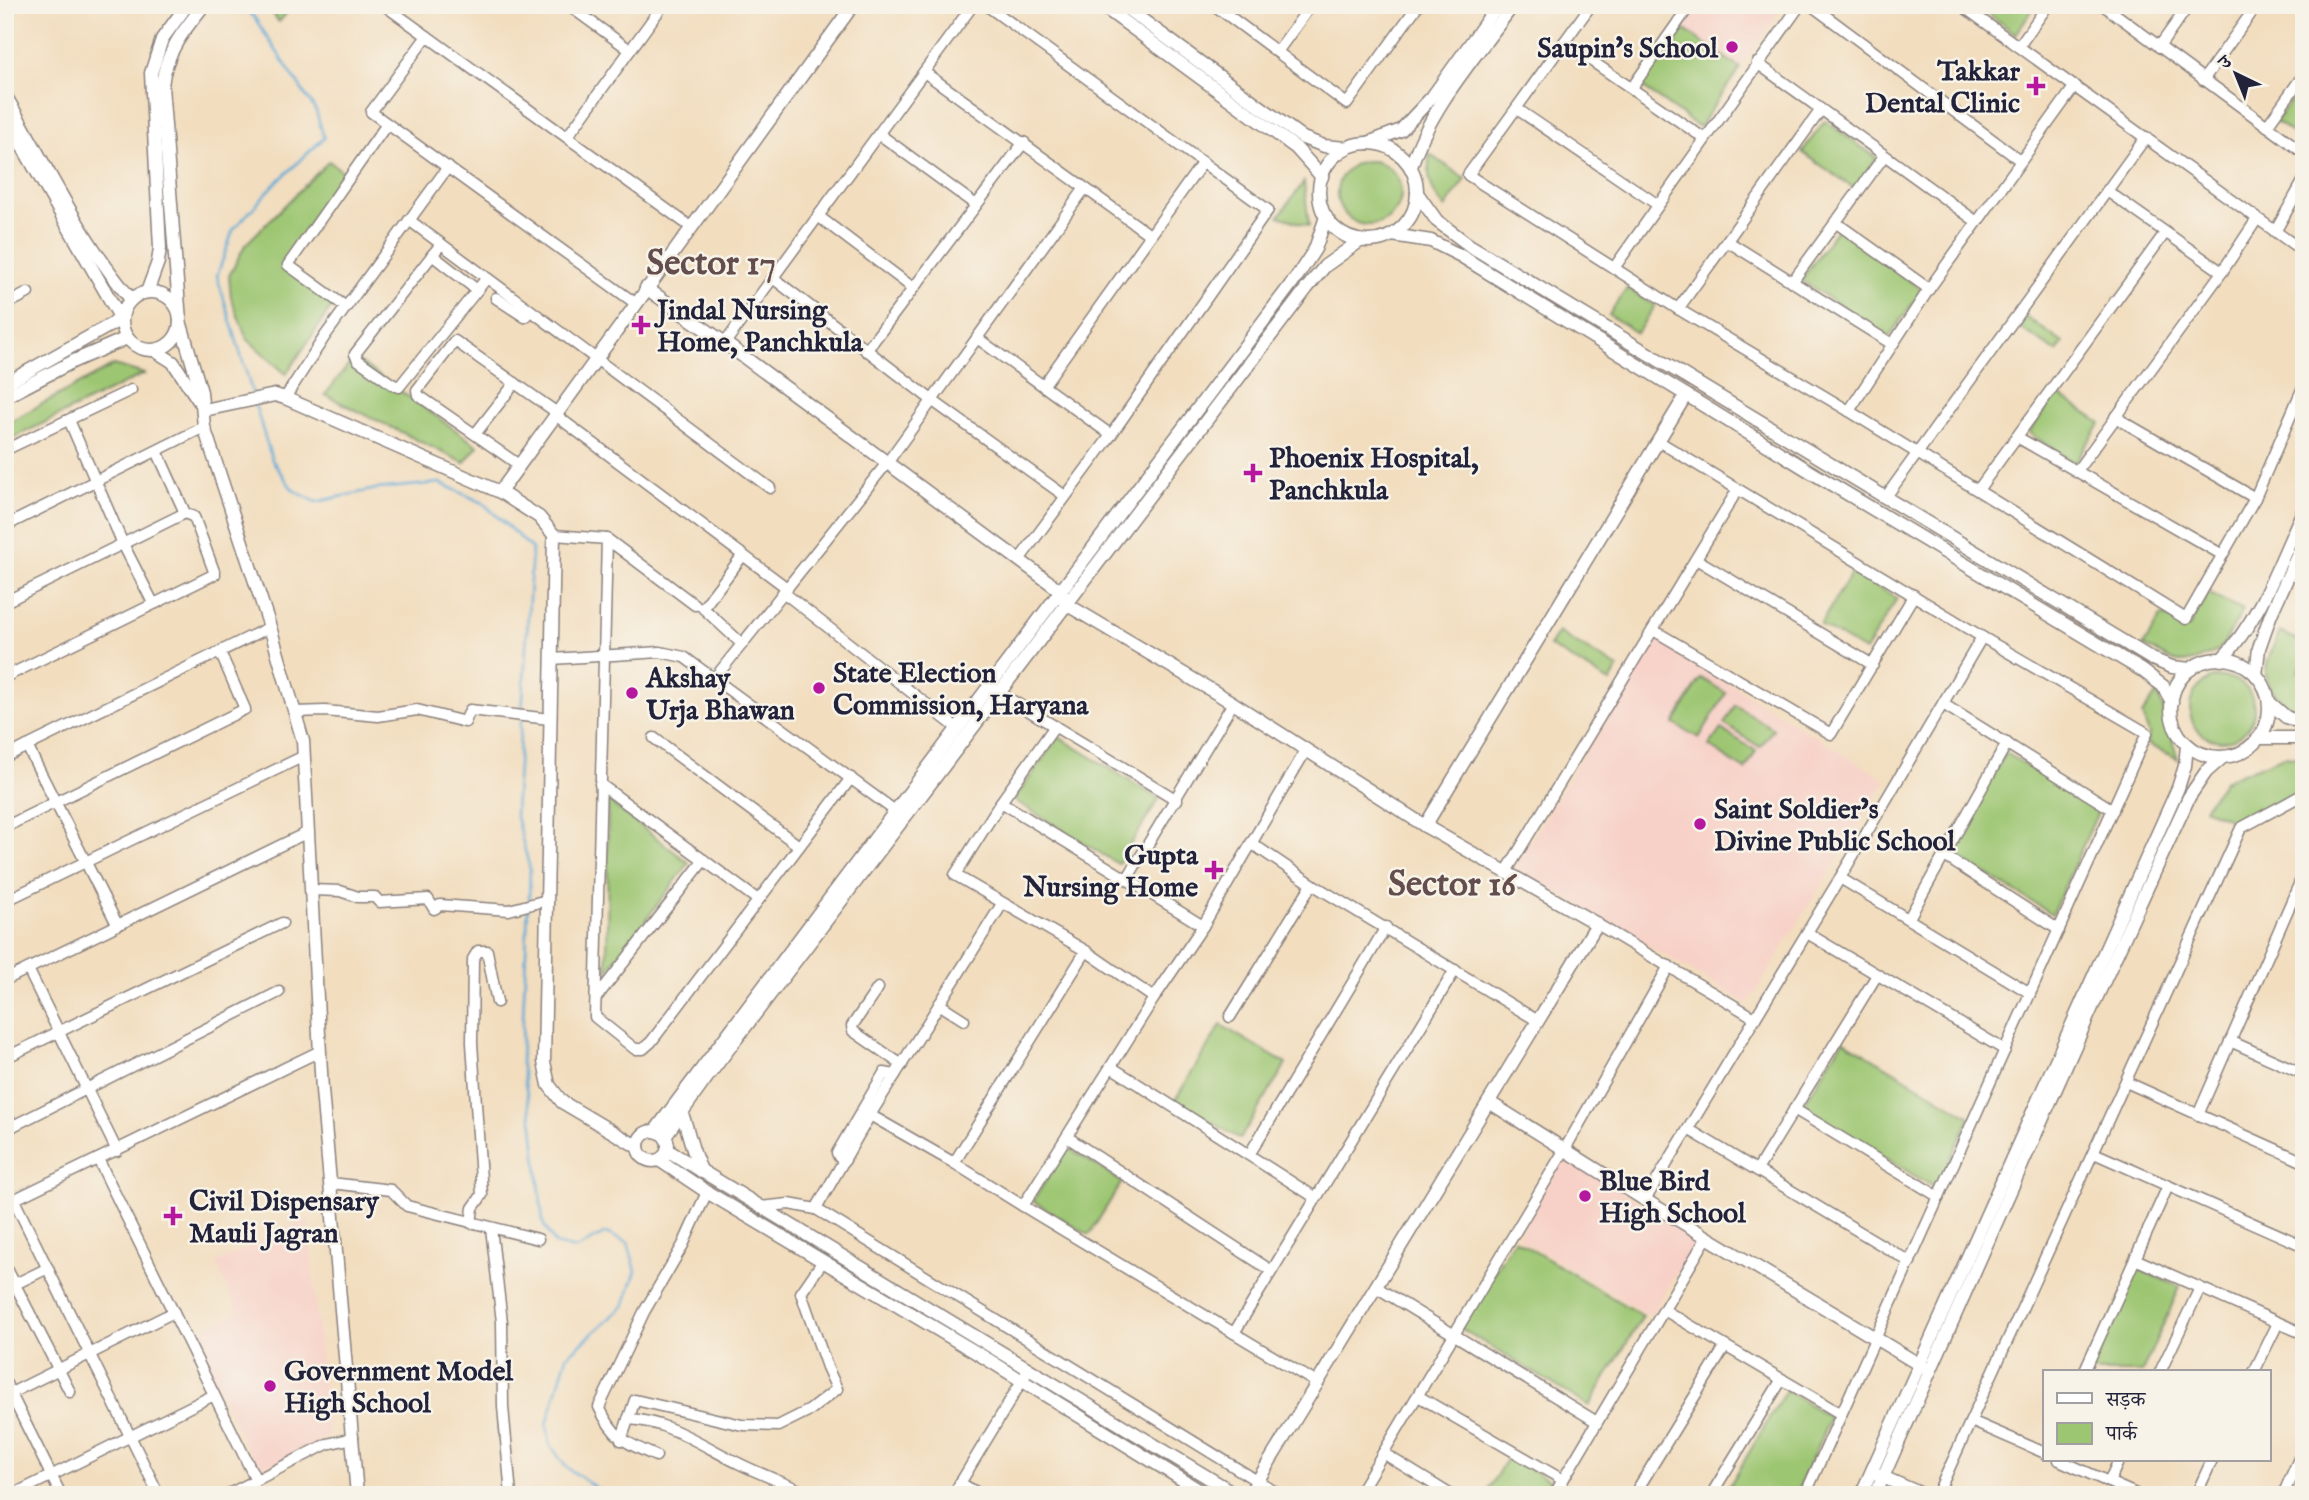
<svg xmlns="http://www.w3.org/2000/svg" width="2309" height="1500" font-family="'IM FELL English','Noto Serif Devanagari',serif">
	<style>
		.built { fill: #f7d1c7 }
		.green { fill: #9dc672; stroke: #607456; stroke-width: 2 }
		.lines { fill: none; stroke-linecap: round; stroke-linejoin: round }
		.stream { stroke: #5da9d6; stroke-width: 2.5 }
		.minor-casing { stroke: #8a807c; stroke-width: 13 }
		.tertiary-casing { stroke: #8a807c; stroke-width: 15 }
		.minor { stroke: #fff; stroke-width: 10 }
		.tertiary { stroke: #fff; stroke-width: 12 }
		.poi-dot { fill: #b5179e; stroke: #f7f3e8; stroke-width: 2.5 }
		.labels { text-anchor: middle; stroke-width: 5; stroke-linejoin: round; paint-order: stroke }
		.poi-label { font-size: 28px; font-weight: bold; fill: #22223b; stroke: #f7f3e8; text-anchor: start }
		.district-label { font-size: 35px; font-weight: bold; fill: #644d4d; stroke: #f7f3e8 }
	</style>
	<rect width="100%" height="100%" fill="#f7f3e8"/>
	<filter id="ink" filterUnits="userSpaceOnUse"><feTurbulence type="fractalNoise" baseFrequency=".0143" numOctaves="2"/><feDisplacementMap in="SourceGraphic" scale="14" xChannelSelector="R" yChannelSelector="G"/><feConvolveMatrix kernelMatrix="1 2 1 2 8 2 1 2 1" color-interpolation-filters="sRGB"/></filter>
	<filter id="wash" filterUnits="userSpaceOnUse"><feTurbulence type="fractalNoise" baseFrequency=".00686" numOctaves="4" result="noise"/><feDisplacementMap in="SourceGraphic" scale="28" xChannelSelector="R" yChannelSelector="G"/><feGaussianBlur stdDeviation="1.57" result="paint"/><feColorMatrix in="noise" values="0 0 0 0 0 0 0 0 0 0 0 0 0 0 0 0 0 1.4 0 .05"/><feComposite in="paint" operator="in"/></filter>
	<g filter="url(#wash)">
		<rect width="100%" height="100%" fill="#f2ddbe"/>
		<g class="built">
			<polygon points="1694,5 1784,5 1740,68 1679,26"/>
			<polygon points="1654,637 1886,780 1748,1004 1514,868"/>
			<polygon points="1564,1156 1698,1238 1650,1316 1517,1237"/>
			<polygon points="308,1218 328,1437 258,1471 192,1335 238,1312 216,1263"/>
		</g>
		<g class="green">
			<polygon points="265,5 290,5 292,7 279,22"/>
			<polygon points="1976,5 2036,5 2016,34"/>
			<polygon points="1679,26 1740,68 1699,127 1638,84"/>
			<polygon points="2304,82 2304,141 2276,122"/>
			<polygon points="1825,121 1877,158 1855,189 1802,152"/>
			<path d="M 1430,154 L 1465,179 L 1445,208 C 1430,192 1426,175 1430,154 Z"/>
			<circle cx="1369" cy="193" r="32"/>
			<polygon points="329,161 346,174 282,266 333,305 286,374 247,339 231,298 229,276 245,245"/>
			<polygon points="1304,182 1309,226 1279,216"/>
			<polygon points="1838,228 1922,290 1889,337 1801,280"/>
			<polygon points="1627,288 1655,306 1637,333 1609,315"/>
			<polygon points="2026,317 2063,343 2057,352 2019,327"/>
			<polygon points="354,358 478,446 464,463 325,395"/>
			<polygon points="114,365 144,374 5,442 5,424"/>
			<polygon points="2056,393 2101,423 2074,463 2029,433"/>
			<polygon points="1852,572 1897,598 1865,651 1820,625"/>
			<polygon points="2208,593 2243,610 2224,644 2214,653 2197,660 2185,663 2174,661 2143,646 2162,615 2189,628"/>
			<polygon points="1558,632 1618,668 1610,682 1549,646"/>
			<path d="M 2280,632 L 2304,643 L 2304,659 L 2298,672 L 2304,674 L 2304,692 L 2295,710 C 2256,682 2262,671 2280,632 Z"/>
			<circle cx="2222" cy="709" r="32"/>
			<polygon points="1701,678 1726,693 1699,738 1674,724"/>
			<polygon points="2158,692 2178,759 2147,744 2149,734 2142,715"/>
			<polygon points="1735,705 1773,729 1760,747 1724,724"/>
			<polygon points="1721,729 1756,751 1745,770 1709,746"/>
			<polygon points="1059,737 1159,799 1118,864 1014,800"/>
			<polygon points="2006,753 2099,810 2052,914 1948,851"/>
			<polygon points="2284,756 2304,758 2304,789 2238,823 2204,808 2225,780"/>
			<polygon points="608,801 689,863 607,971"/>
			<polygon points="1221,1025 1286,1064 1240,1139 1175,1100"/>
			<polygon points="1843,1040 1970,1117 1936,1189 1803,1106"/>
			<polygon points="1067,1147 1122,1182 1089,1235 1033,1201"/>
			<polygon points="1514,1239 1643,1316 1589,1406 1460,1328"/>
			<polygon points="2134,1267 2180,1287 2142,1372 2087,1372"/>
			<polygon points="1786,1390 1830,1418 1796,1495 1724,1495"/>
			<polygon points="1508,1456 1553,1482 1545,1495 1485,1495"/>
		</g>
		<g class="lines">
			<g class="stream">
				<polyline points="240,5 254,17 316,111 324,138 273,186 233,230 217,276 253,395"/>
				<polyline points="255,405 272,460 293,490 316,502 376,489 440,483 483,503 532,549 522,714"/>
				<polyline points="521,720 515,813 530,869 529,900"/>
				<polyline points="528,907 521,1063 533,1125 543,1223 555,1244 576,1249 606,1233 628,1243 636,1271 624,1306 567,1356 547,1424 550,1444 565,1466 606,1495"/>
			</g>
		</g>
	</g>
	<g filter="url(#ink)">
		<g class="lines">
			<g class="minor-casing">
				<g id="minor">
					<polyline points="384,5 691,227"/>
					<polyline points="568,5 630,50"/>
					<polyline points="986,5 1268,210 1111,435 1019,560"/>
					<polyline points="1214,5 1347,104 1418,5"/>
					<polyline points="1591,5 1468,175 1678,309 1849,411 2186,619 2255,498 2304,385"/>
					<polyline points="1811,5 2021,161"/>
					<polyline points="1961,5 2304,252"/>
					<polyline points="2103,5 2304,153"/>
					<polyline points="427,36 371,112 635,303"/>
					<polyline points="1564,42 1705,139"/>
					<polyline points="2019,46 2048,5"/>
					<polyline points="2159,47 2189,5"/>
					<polyline points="1277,52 1311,5"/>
					<polyline points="1757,63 1977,222"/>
					<polyline points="924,72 1150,235"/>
					<polyline points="2203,80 2257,5"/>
					<polyline points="1631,89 1690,5"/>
					<polyline points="1517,109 1658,205"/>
					<polyline points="2267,126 2304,74"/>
					<polyline points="879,134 976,205"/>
					<polyline points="567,137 663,5"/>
					<polyline points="2107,191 2222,272"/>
					<polyline points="818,216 913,288"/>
					<polyline points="409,220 770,488"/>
					<polyline points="1835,222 1929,289"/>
					<polyline points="2275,232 2304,180"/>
					<polyline points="1727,241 1892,344"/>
					<polyline points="441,244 355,354 358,360 392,384 399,387 486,279"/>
					<polyline points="432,255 477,290"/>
					<polyline points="1614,268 1800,5"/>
					<polyline points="773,278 933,401 1065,496"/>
					<polyline points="1792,282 1884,156"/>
					<polyline points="496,298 525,317 531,311"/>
					<polyline points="5,305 28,293"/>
					<polyline points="346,307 288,265 387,124"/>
					<polyline points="1678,309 1820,111"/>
					<polyline points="977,338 1111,435"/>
					<polyline points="725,343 973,5"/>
					<polyline points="866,351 1024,142"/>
					<polyline points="1043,386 1203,162"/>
					<polyline points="285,398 325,336 448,167"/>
					<polyline points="1849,411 1929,289 2075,86"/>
					<polyline points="554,414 787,588 714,679"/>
					<polyline points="2115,417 2255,498"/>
					<polyline points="69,420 123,544 152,601 156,603"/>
					<polyline points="476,433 515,383"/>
					<polyline points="2017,437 2221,554"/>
					<polyline points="1658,441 1982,637 2147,733 1805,1495"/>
					<polyline points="5,450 131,390"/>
					<polyline points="519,465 418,395 417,390 455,341 556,412"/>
					<polyline points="2076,472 2222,272 2257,219"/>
					<polyline points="1978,490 2165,233"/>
					<polyline points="1885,498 2146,137"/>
					<polyline points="5,526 204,427"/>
					<polyline points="554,535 607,539 595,1017 635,1049 643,1049 651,1042 851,778"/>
					<polyline points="607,539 695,605"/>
					<polyline points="1696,559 1873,665"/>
					<polyline points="787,588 887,463 1085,188"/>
					<polyline points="783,592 957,728"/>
					<polyline points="5,602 185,513"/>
					<polyline points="1653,630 1831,734 1914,595"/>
					<polyline points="742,644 703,608 743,555"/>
					<polyline points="552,659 660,652 684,657 902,816"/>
					<polyline points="5,677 215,574 194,517 185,513 157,451"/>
					<polyline points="993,689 1177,800"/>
					<polyline points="1943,704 2113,810"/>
					<polyline points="295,712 325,711 378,716 417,710 465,722 470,710 550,719"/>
					<polyline points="1055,726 1001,802 955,875 1086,951 1154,998"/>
					<polyline points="654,738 799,846"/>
					<polyline points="27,746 117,924"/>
					<polyline points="5,757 270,627"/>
					<polyline points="600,784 758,900"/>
					<polyline points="1001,802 1203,926"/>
					<polyline points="5,827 245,709 220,652"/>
					<polyline points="1251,843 1312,884 1538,1021"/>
					<polyline points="1943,855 2059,930"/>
					<polyline points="1506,872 1738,489"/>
					<polyline points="1840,878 2030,993"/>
					<polyline points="1127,879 1233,703"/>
					<polyline points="311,890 340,891 358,897 375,897 379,902 428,899 434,909 440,905 509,910 547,900"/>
					<polyline points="5,901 304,756"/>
					<polyline points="1909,918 2007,743"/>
					<polyline points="1597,924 1755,1018"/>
					<polyline points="1807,933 2005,1050"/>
					<polyline points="28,969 117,1151"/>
					<polyline points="5,980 308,832"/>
					<polyline points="878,988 852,1026 853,1031 902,1065"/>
					<polyline points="596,998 704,860"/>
					<polyline points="939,1004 964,1020"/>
					<polyline points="1230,1017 1312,884"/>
					<polyline points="2230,1041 2304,1074"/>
					<polyline points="5,1058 282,923"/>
					<polyline points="1111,1067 1316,1198"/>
					<polyline points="2126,1082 2304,1162"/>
					<polyline points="1794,1109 1939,1197"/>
					<polyline points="5,1112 13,1126"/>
					<polyline points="870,1115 954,1163 1023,1206 1317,1383"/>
					<polyline points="2198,1115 2304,873"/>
					<polyline points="1688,1129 1910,1262"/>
					<polyline points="5,1130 279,992"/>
					<polyline points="1067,1137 1270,1270"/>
					<polyline points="2094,1153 2304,1246"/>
					<polyline points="1249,1155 1386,927"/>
					<polyline points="98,1159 256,1480"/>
					<polyline points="845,1160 839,1157 837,1153 884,1073 895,1075"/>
					<polyline points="954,1163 1086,951"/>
					<polyline points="1757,1170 1877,975"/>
					<polyline points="331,1183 391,1190 407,1206 538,1239"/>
					<polyline points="14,1200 159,1495"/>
					<polyline points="1645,1200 1840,878 1982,637"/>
					<polyline points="5,1204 320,1051"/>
					<polyline points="1023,1206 1154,998 1203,926 1306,750"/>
					<polyline points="760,1207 789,1204 816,1209 1280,1495"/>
					<polyline points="816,1209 870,1115 1002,904"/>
					<polyline points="471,1223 473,1208 482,1195 472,1043 473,959 478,951 487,951 497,1002"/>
					<polyline points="491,1228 502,1322 503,1407 511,1495"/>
					<polyline points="2135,1259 2304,1334"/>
					<polyline points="5,1265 70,1392"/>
					<polyline points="1376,1287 1597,1422"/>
					<polyline points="5,1289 48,1268"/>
					<polyline points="1664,1310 1841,1414"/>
					<polyline points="1234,1333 1455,970"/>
					<polyline points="2084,1372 2168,1186"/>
					<polyline points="2160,1372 2200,1288"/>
					<polyline points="2254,1372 2278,1323"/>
					<polyline points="5,1382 61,1495"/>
					<polyline points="5,1396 174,1312"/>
					<polyline points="1418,1396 1563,1480"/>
					<path d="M 628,1419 C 669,1421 703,1446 738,1463 C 760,1474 782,1482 804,1492"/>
					<polyline points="1971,1421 2045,1453"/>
					<polyline points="621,1440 635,1400 742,1425 778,1426 810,1410 837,1389 827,1367 801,1293 823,1261"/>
					<polyline points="1383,1453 1451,1495"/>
					<path d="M 656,1456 C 626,1443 614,1439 599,1407 L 644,1312 L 683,1245 L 707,1192"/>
					<polyline points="2059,1460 2138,1495"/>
					<polyline points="2109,1482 2119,1460"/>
					<polyline points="960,1483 981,1495"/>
					<polyline points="12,1495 214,1395"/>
					<polyline points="227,1495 327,1444 353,1438"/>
					<polyline points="953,1495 1029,1369"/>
					<polyline points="1358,1495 1565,1149 1669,966"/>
					<polyline points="1554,1495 1707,1237"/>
					<polyline points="1634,1495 1725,1347"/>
					<polyline points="1711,1495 1782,1379"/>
					<polyline points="1937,1495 2241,828 2304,794"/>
					<polyline points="2196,1495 2212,1460"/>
					<polyline points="2283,1495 2304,1447"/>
				</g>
			</g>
			<g class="tertiary-casing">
				<g id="tertiary">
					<path d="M 204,5 C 183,31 165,53 162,86 L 180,321 L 201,392 L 204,427 L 270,627 L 303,741 L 322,1090 L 357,1495"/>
					<polyline points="1101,5 1296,148 1322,177"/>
					<polyline points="1122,5 1303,138 1324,146 1346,148"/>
					<path d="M 5,95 C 43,160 82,242 131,299"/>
					<polyline points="5,116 121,319 5,384"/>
					<polyline points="1368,143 1401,130 1432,97 1498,5"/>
					<circle cx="1368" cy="192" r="49"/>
					<path d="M 1411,167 C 1429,108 1477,55 1513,5"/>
					<polyline points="1417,193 1437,221 1469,245 2152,659 2172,667 2191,669"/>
					<polyline points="1392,235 1431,241 1461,256 1811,472 2143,671 2163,686 2172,702"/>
					<polyline points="646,288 725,343 1061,591 1066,604 1233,703 1425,826 1597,924 1249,1495"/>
					<polyline points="147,292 158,262 160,248 151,73 162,39 187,5"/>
					<circle cx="151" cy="321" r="29"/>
					<polyline points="154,350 173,362 199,401"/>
					<polyline points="5,397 74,361 127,338"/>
					<polyline points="204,410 275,395 285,398 500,492 539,517 554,535 544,1062 549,1085 562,1102 638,1147"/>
					<polyline points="500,492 853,5"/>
					<circle cx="2220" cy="708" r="49"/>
					<path d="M 2221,660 C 2261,619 2280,560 2304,509"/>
					<polyline points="2256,675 2259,648 2271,614 2304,541"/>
					<polyline points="2269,702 2286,717 2304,724"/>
					<polyline points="2259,738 2304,738"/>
					<polyline points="1425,826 1686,395"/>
					<polyline points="1489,1102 1645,1200 1925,1368"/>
					<path d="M 682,1114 C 690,1135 691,1151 702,1172"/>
					<polyline points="655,1131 1298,275 1315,249 1326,217"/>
					<circle cx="653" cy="1146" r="15"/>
					<polyline points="665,1136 708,1076 1307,288 1325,266 1360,241"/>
					<polyline points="667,1150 1237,1495"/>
					<polyline points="659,1160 707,1192 987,1359 1207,1495"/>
					<polyline points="1876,1474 1924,1495"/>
					<polyline points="1861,1495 2178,788 2185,766 2187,745"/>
					<polyline points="1875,1495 2094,1003 2189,797 2206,772 2223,757"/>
				</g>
			</g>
			<use href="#minor" class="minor"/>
			<use href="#tertiary" class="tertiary"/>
		</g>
	</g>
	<g class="poi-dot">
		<circle cx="1732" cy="47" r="7"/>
		<path d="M2032.5 75.5h7v7h7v7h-7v7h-7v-7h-7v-7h7z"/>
		<path d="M637.5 314.5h7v7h7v7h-7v7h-7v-7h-7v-7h7z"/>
		<path d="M1249.5 462.5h7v7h7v7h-7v7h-7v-7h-7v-7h7z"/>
		<circle cx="819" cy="688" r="7"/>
		<circle cx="632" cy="693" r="7"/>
		<circle cx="1700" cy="824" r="7"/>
		<path d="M1210.5 859.5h7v7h7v7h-7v7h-7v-7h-7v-7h7z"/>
		<circle cx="1585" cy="1196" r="7"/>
		<path d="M169.5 1205.5h7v7h7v7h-7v7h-7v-7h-7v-7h7z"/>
		<circle cx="270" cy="1386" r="7"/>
	</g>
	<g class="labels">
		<g class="poi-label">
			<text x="1718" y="57" text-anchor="end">Saupin's School</text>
			<text x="2020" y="80" text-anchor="end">Takkar<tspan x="2020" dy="32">Dental Clinic</tspan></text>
			<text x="657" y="319">Jindal Nursing<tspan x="657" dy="32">Home, Panchkula</tspan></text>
			<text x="1269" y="467">Phoenix Hospital,<tspan x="1269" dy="32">Panchkula</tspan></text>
			<text x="833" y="682">State Election<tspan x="833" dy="32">Commission, Haryana</tspan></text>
			<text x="646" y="687">Akshay<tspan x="646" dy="32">Urja Bhawan</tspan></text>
			<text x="1714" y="818">Saint Soldier’s<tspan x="1714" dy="32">Divine Public School</tspan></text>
			<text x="1198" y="864" text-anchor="end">Gupta<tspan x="1198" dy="32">Nursing Home</tspan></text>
			<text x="1599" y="1190">Blue Bird<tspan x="1599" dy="32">High School</tspan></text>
			<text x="189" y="1210">Civil Dispensary<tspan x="189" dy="32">Mauli Jagran</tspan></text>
			<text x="284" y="1380">Government Model<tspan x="284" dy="32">High School</tspan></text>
		</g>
		<g class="district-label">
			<text x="711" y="274">Sector 17</text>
			<text x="1452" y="895">Sector 16</text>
		</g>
	</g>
	<rect width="2309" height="1500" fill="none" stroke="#f7f3e8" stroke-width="28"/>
	<rect x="2043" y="1370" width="228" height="91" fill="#f7f3e8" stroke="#a29fa3" stroke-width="2"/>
	<rect x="2057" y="1393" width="35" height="10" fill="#ffffff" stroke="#a29fa3" stroke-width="2"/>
	<text x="2106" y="1406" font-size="21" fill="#22223b">सड़क</text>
	<rect x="2057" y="1423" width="35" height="21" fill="#9dc672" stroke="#a29fa3" stroke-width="2"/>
	<text x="2106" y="1440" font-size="21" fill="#22223b">पार्क</text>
	<g transform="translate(2236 74) rotate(317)" stroke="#f7f3e8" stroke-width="5" paint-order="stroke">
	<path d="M0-5L12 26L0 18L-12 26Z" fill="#22223b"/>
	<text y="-10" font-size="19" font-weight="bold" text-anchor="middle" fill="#22223b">उ</text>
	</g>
</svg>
